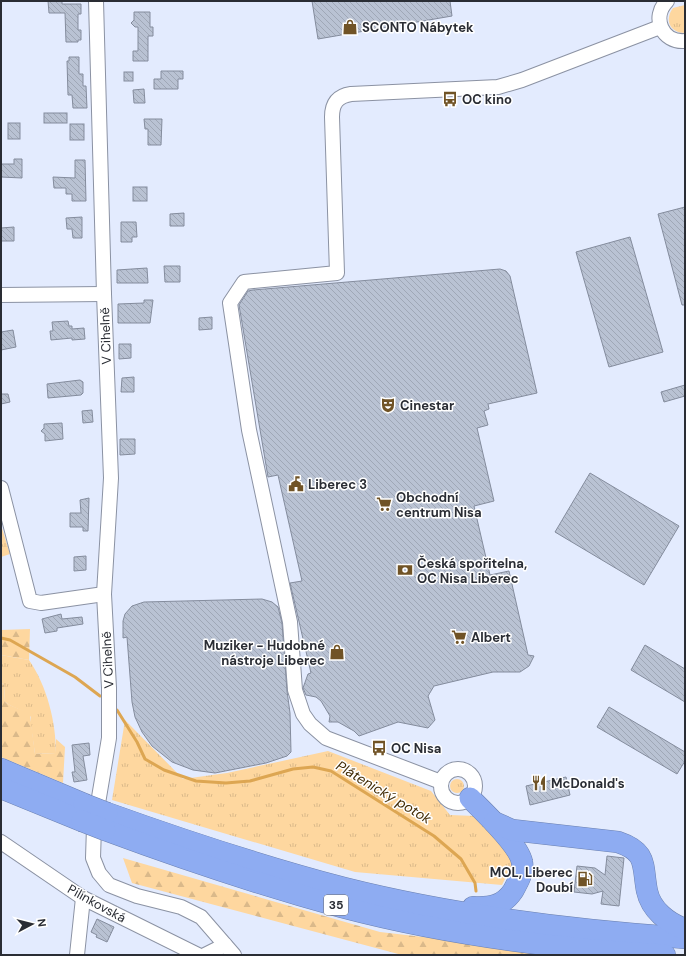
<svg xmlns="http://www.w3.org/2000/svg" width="686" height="956" font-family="'DM Sans',sans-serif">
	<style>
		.grass { fill: url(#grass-tufts) }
		.forest { fill: url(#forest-firs) }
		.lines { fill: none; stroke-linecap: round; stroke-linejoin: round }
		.stream { stroke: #dda652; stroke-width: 3 }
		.building { fill: url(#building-back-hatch); stroke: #848c9d }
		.minor-casing { stroke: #8b92a3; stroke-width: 16 }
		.highway-casing { stroke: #6b80b0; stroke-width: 22 }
		.minor { stroke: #fff; stroke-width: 14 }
		.highway { stroke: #8eacf2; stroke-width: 21 }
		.highway-bridge-casing { stroke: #6b80b0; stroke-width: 22; stroke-linecap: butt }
		.highway-bridge { stroke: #8eacf2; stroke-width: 21 }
		.labels { text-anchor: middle; stroke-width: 3; stroke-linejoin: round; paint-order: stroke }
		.shield { fill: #fff; stroke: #6a6c71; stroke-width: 1 }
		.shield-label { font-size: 12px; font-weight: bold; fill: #2a2d34 }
		.poi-label { font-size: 13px; font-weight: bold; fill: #2a2d34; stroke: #fff; text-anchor: start }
		.street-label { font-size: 13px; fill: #2a2d34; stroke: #fff }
		.water-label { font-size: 14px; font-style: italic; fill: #422c06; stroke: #fff }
	</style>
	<defs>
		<pattern id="grass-tufts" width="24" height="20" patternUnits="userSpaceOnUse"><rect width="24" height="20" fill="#fed79f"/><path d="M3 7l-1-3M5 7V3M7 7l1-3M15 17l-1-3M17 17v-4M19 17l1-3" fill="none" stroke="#dab98a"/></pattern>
		<pattern id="forest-firs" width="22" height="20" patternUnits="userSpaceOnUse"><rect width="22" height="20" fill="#fed79f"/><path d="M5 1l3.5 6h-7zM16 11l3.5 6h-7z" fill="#dab98a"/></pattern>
		<pattern id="building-back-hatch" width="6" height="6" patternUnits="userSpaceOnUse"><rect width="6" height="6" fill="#b9c2d3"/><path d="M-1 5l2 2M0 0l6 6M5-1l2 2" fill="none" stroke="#9fa7b6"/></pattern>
	</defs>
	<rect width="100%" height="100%" fill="#e3ebfe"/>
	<g class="grass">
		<path d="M 685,5 L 685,33 C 670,33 664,20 673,8 Z"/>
		<polygon points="1,525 10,554 1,557"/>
		<path d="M 1,655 L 29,660 C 47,686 56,722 56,753 L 35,754 L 31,726 L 31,717 C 24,709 14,709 5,702 L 4,685 L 1,682 Z"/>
		<polygon points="125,720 183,779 227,773 328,751 431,791 450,815 475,816 514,861 502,885 355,872 112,800"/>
		<circle cx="457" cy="786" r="7"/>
	</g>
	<g class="forest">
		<polygon points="30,629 29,660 1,655 1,630"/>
		<path d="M 1,682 L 4,685 L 5,702 C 15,709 21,708 30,714 L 35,754 L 56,753 L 56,739 L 65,747 L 63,783 L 1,757 Z"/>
		<polygon points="123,858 380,932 578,955 402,955 132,883"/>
	</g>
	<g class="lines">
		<g class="stream">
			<polyline points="1,638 10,640 75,677 100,696"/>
			<polyline points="117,710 137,742 145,759 164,770 196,781 226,783 250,781 293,769 313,767 331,771 434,836 461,859 475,883 476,891"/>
		</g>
	</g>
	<g class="building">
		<polygon points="48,1 62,1 62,4 81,4 81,14 78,14 78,30 81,30 81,40 78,40 78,42 66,42 65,13 49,13"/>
		<polygon points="312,1 450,1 452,16 318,39"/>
		<polygon points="134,12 150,12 150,27 153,27 153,36 148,36 148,61 133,61 133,51 138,51 138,27 135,27 131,23 134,20"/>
		<polygon points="69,57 79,57 79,74 83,74 83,86 86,86 87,108 73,108 72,95 68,95 67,61 69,61"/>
		<polygon points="161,71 183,71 183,79 178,79 178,89 154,89 154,79 161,79"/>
		<rect x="124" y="72" width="9" height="9"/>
		<polygon points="144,89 145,103 134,103 133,90"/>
		<rect x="44" y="113" width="23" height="10"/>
		<polygon points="144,119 162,119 161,145 148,145 148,129 145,129"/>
		<rect x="8" y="123" width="12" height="16"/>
		<rect x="70" y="124" width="14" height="16"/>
		<polygon points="14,159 22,159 22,178 1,177 1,164 14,164"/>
		<polygon points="75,160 85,160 86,201 72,201 72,194 66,194 66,188 54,188 53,177 75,178"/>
		<rect x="133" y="187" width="14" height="14"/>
		<polygon points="685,207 685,305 682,305 658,214"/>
		<polygon points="184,213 184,226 170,226 170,214"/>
		<polygon points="82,217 82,238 73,238 72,229 67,229 66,218"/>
		<polygon points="121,222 136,222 137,237 132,237 132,242 121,242"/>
		<polygon points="14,227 14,241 1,241 1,228"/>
		<polygon points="630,237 663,352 609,367 576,252"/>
		<polygon points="164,266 180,266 180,282 165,282"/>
		<polygon points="147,268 148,283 117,283 117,270"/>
		<polygon points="500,269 506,271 510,276 537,393 488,404 489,409 484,411 488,425 477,428 494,501 474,506 490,575 509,571 528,655 534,656 529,666 520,672 493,672 434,686 428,696 435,720 428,728 398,722 359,736 354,731 338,722 329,722 330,716 321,701 316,697 306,695 303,688 308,674 311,673 290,583 302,581 278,475 268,477 239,305 248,291 253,290"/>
		<polygon points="144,300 153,300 150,323 118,323 118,304 144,303"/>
		<polygon points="212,317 212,329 199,330 199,318"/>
		<polygon points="68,321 69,326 72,326 72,329 84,328 85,339 72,340 72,338 51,340 50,331 53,331 52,322"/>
		<polygon points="13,330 16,347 1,350 1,332"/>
		<polygon points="119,344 131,344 131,358 119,359"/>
		<polygon points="134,377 134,392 121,392 122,378"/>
		<polygon points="80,380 83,382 83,393 81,395 48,398 47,384"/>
		<polygon points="685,385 685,396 664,402 661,392"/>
		<polygon points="1,394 8,394 10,402 1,404"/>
		<polygon points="92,410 93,422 83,423 82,411"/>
		<polygon points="62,423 63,439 45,441 45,434 41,431 44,428 44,424"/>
		<polygon points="120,439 135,439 135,454 120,455"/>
		<polygon points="590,473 679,526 644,585 555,532"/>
		<polygon points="89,498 88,531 83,531 83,527 70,527 70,513 81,513 80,500"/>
		<polygon points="86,556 86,570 74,571 74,557"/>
		<polygon points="262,599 272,602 278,607 282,623 287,691 290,713 291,752 287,756 266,763 215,773 193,770 172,762 152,746 142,732 135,717 132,702 127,637 123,638 123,621 125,614 132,606 144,602"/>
		<polygon points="61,614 62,619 82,617 83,624 57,628 57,631 45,633 42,619"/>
		<polygon points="645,645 685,669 685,702 631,670"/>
		<polygon points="609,707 685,752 685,761 677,774 597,727"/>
		<polygon points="89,743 90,755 83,756 87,780 74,782 72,772 75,772 72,745"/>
		<polygon points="566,777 570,795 530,805 526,786"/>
		<polygon points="607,856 624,858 619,906 601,904 603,891 592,894 574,892 577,866 595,868 605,875"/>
		<polygon points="97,919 114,927 107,942 96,937 97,935 91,932"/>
	</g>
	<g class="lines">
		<g class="minor-casing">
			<g id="minor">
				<polyline points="96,1 104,294 111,478 104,594 109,688 109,738 94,827 93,858 99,873 109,885 137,896 181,907 201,917 234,955"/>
				<path d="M 667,1 C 651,17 662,43 685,41"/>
				<polyline points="1,295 104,294"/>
				<polyline points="1,488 30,601 41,603 104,594"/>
				<circle cx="458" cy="786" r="17"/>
				<path d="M 441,782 L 326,738 L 310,724 L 303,714 L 295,690 L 290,622 L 249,430 L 230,303 L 244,282 L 337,273 L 332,117 C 332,103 338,96 351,94 L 498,87 L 522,80 L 660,27"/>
				<polyline points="1,842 83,898 198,955"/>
				<polyline points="77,955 83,898"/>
				<polyline points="205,955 225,945"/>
			</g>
		</g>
		<g class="highway-casing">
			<g id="highway">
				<polyline points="1,769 84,804"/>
				<polyline points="1,788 82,821"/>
				<path d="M 470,798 C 483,811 519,845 522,862 C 524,872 518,882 513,891 C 503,906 490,908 473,907"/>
				<path d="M 107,813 C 185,841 264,867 344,888 C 455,916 571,930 685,938"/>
				<path d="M 494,822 L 512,830 L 618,842 C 648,852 642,865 647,891 C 651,910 668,923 685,929"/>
				<path d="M 105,830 C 183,859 261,885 341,907 C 443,934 559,949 665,955"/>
			</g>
		</g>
		<use href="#minor" class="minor"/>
		<use href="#highway" class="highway"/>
		<g class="highway-bridge-casing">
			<g id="highway-bridge">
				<polyline points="84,804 107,813"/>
				<polyline points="82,821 105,830"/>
			</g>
		</g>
		<use href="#highway-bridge" class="highway-bridge"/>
	</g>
	<defs>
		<g id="shop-bare" transform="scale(1.2)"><path d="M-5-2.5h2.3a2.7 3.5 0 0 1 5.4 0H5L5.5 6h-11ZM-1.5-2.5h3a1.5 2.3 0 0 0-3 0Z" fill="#705326" stroke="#fff" stroke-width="2.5" paint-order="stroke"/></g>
		<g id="bus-bare" transform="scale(1.2)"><path d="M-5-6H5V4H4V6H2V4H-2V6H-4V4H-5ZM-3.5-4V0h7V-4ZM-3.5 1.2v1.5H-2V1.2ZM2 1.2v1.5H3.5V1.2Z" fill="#705326" stroke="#fff" stroke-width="2.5" paint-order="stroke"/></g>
		<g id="theatre-bare" transform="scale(1.2)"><path d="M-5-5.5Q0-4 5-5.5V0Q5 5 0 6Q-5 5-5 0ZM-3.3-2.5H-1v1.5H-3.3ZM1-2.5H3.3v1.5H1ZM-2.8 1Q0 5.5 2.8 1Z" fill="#705326" stroke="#fff" stroke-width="2.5" paint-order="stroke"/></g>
		<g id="civic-bare" transform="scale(1.2)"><path d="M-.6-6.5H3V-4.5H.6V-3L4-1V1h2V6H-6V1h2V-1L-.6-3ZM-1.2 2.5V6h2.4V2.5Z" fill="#705326" stroke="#fff" stroke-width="2.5" paint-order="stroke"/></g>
		<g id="supermarket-bare" transform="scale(1.2)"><path d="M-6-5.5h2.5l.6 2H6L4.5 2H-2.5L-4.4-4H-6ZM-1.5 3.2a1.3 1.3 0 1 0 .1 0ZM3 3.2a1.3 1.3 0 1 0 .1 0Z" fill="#705326" stroke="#fff" stroke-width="2.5" paint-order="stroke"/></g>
		<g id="bank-bare" transform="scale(1.2)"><path d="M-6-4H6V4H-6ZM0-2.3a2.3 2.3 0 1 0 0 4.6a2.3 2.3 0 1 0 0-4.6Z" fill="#705326" stroke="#fff" stroke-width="2.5" paint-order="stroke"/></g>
		<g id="restaurant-bare" transform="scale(1.2)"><path d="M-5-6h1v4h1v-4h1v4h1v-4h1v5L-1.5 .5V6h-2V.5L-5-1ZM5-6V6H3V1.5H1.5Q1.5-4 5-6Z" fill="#705326" stroke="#fff" stroke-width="2.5" paint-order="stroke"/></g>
		<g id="fuel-bare" transform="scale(1.2)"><path d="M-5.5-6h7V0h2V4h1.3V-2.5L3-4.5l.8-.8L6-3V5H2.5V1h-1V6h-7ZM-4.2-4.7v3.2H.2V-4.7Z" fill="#705326" stroke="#fff" stroke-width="2.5" paint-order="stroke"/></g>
	</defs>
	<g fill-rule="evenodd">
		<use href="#shop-bare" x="350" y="27"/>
		<use href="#bus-bare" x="450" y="99"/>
		<use href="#theatre-bare" x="388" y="405"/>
		<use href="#civic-bare" x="296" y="484"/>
		<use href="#supermarket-bare" x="384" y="504"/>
		<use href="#bank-bare" x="405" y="570"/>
		<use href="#supermarket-bare" x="459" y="637"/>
		<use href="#shop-bare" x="337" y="652"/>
		<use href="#bus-bare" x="379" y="748"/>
		<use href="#restaurant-bare" x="539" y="783"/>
		<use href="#fuel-bare" x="585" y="879"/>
	</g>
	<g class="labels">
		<rect class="shield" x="324" y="895" width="24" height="20" rx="3"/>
		<g class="shield-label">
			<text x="336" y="909">35</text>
		</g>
		<g class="poi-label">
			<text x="362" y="32">SCONTO Nábytek</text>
			<text x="462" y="104">OC kino</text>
			<text x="400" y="410">Cinestar</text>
			<text x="308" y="489">Liberec 3</text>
			<text x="396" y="502">Obchodní<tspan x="396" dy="15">centrum Nisa</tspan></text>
			<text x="417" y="568">Česká spořitelna,<tspan x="417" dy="15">OC Nisa Liberec</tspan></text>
			<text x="471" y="642">Albert</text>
			<text x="325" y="650" text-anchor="end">Muziker - Hudobné<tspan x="325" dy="15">nástroje Liberec</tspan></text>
			<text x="391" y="753">OC Nisa</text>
			<text x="551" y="788">McDonald's</text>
			<text x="573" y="877" text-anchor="end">MOL, Liberec<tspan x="573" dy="15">Doubí</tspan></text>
		</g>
		<g class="street-label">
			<text transform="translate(105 336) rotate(-92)" y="5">V Cihelně</text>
			<text transform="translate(107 660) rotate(-93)" y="5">V Cihelně</text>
			<text transform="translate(97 903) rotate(29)" y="5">Pilínkovská</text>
		</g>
		<g class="water-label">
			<text transform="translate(384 792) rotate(31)" y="5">Plátenický potok</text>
		</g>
	</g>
	<rect width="686" height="956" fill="none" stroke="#2a2d34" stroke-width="4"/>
	<g transform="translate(32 924) rotate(83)" stroke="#ffffff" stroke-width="3" paint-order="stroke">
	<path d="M0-3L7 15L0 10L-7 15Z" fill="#2a2d34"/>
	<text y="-6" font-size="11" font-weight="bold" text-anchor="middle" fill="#2a2d34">N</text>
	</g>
</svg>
